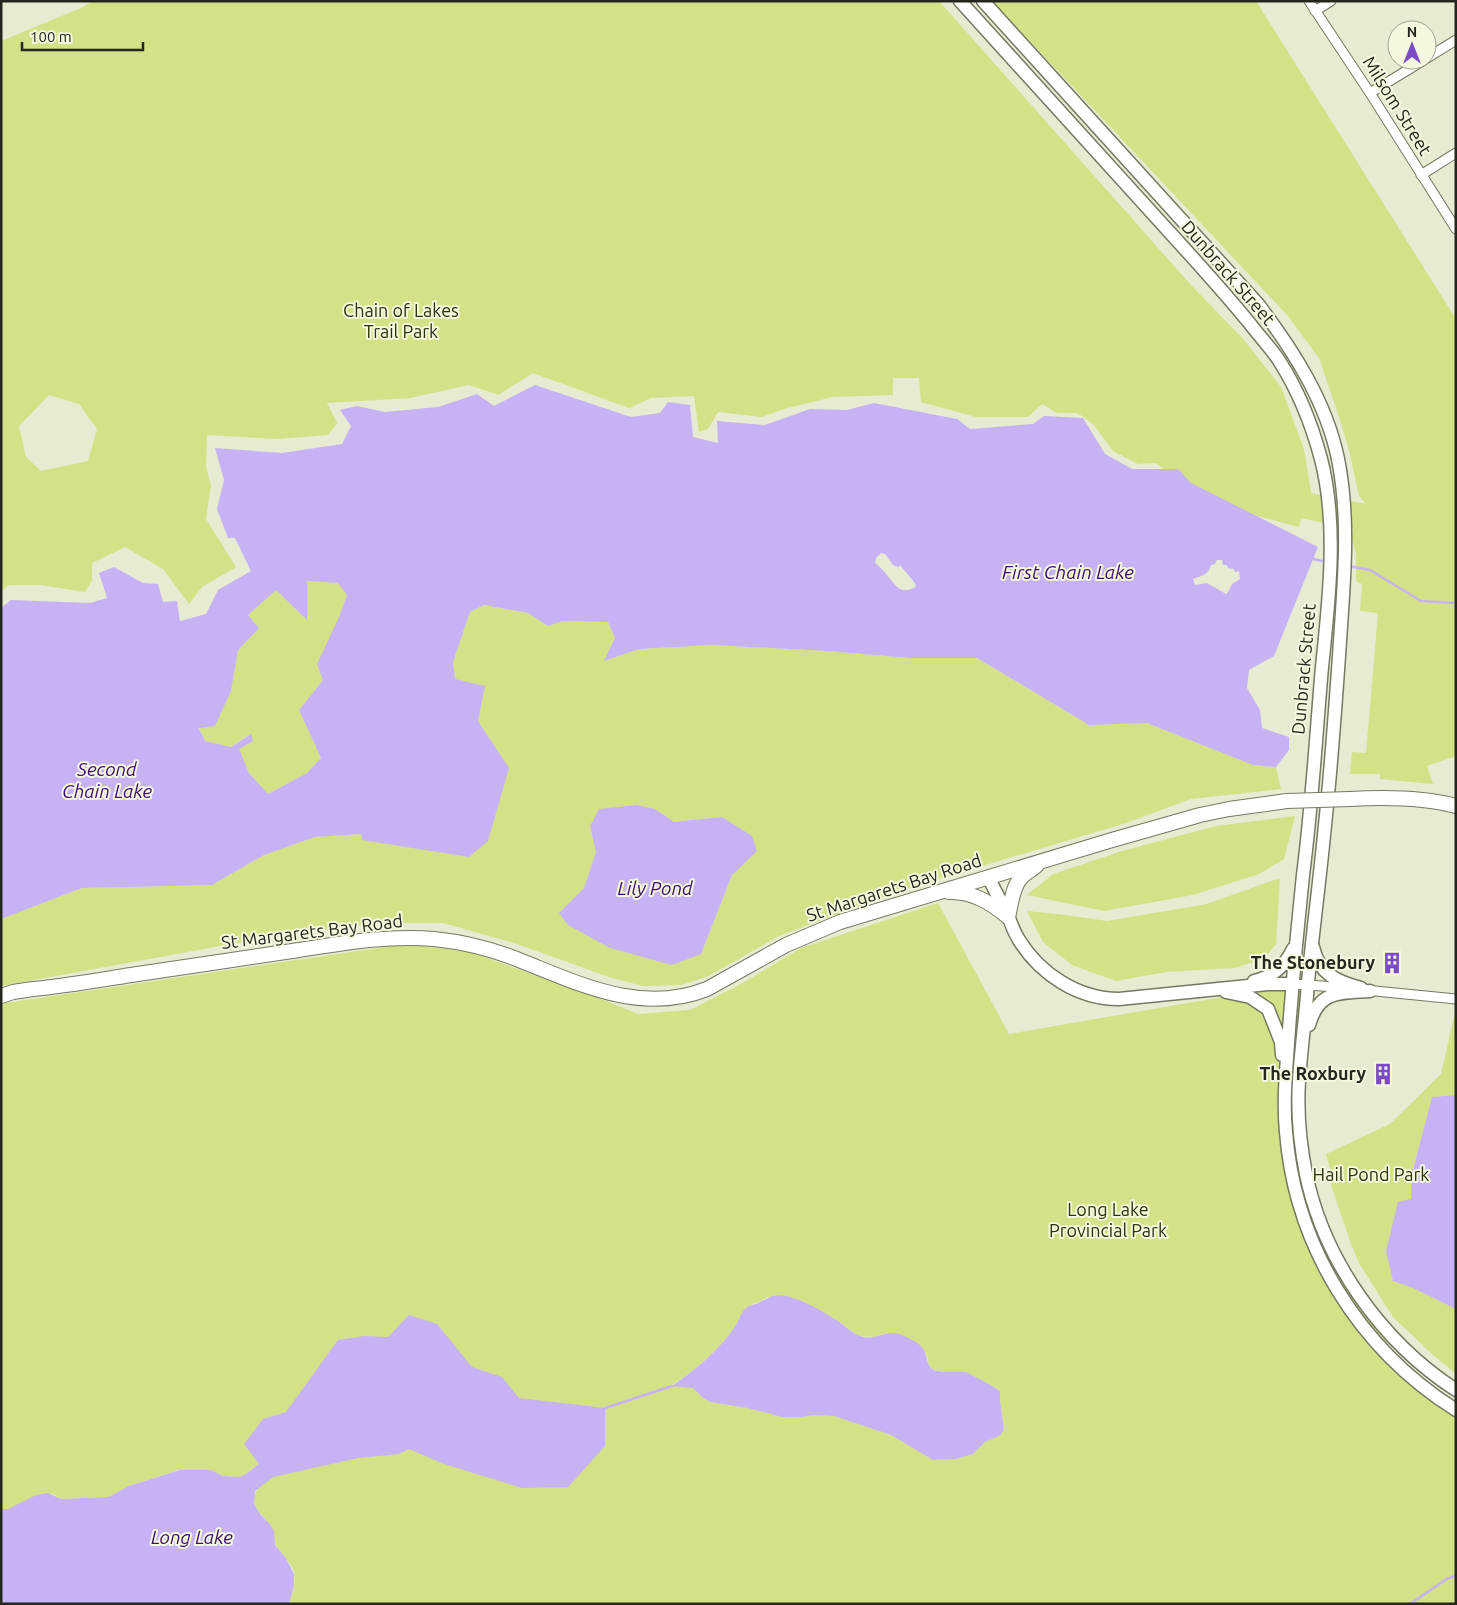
<svg xmlns="http://www.w3.org/2000/svg" width="1457" height="1605" font-family="Ubuntu,sans-serif">
	<style>
		.green { fill: #d4e186; fill-rule: evenodd }
		.water { fill: #c6b2f5; fill-rule: evenodd }
		.lines { fill: none; stroke-linecap: round; stroke-linejoin: round }
		.stream { stroke: #c6b2f5; stroke-width: 2.5 }
		.street-casing { stroke: #757962; stroke-width: 11 }
		.secondary-casing { stroke: #757962; stroke-width: 15 }
		.primary-casing { stroke: #757962; stroke-width: 16 }
		.street { stroke: #fff; stroke-width: 9 }
		.secondary { stroke: #fff; stroke-width: 12 }
		.primary { stroke: #fff; stroke-width: 14 }
		.primary-bridge-casing { stroke: #757962; stroke-width: 16; stroke-linecap: butt }
		.primary-bridge { stroke: #fff; stroke-width: 14 }
		.labels { text-anchor: middle; stroke-width: 4; stroke-linejoin: round; paint-order: stroke }
		.street-label { font-size: 18px; fill: #25261d; stroke: #f4f8de }
		.park-label { font-size: 18px; fill: #2d3209; stroke: #f4f8de }
		.poi-label { font-size: 18px; font-weight: bold; fill: #25261d; stroke: #f4f8de; text-anchor: end }
		.water-label { font-size: 19px; font-style: italic; fill: #3c0e70; stroke: #f4f8de }
	</style>
	<rect width="100%" height="100%" fill="#e6ebd1"/>
	<g class="green">
		<path d="M 93,1 L 939,1 L 1191,285 L 1244,340 L 1281,387 L 1304,449 L 1311,493 L 1366,504 L 1359,496 L 1349,450 L 1339,417 L 1319,358 L 1288,316 L 992,1 L 1256,1 L 1456,319 L 1456,756 L 1427,766 L 1433,784 L 1380,779 L 1380,774 L 1350,774 L 1352,752 L 1366,753 L 1378,613 L 1360,611 L 1362,584 L 1356,581 L 1356,553 L 1352,538 L 1353,529 L 1301,518 L 1299,527 L 1243,512 L 1171,474 L 1156,463 L 1138,464 L 1113,451 L 1094,425 L 1082,416 L 1077,413 L 1057,413 L 1042,404 L 1028,417 L 976,417 L 921,402 L 919,378 L 893,378 L 893,395 L 833,397 L 784,409 L 762,417 L 718,412 L 708,429 L 699,432 L 694,396 L 651,398 L 629,408 L 533,373 L 498,395 L 469,385 L 410,398 L 327,403 L 337,423 L 328,435 L 277,439 L 207,435 L 206,467 L 211,485 L 206,519 L 236,567 L 202,587 L 189,604 L 163,569 L 125,547 L 92,563 L 92,580 L 85,592 L 40,585 L 9,585 L 1,591 L 1,41 L 81,8 ZM 49,395 L 79,404 L 97,429 L 88,461 L 41,471 L 26,457 L 19,426 Z"/>
		<polygon points="307,581 339,583 347,595 339,617 323,680 299,710 321,758 307,773 268,794 249,773 239,749 250,734 231,747 205,741 199,727 215,726 231,690 238,650 259,628 248,615 276,590 306,619"/>
		<path d="M 484,605 L 528,613 L 548,626 L 562,621 L 608,622 L 615,638 L 605,661 L 639,649 L 712,645 L 828,651 L 910,658 L 977,658 L 1089,725 L 1147,723 L 1253,765 L 1276,767 L 1281,789 L 1191,799 L 1126,823 L 899,891 L 779,936 L 709,976 L 681,985 L 643,986 L 612,978 L 514,943 L 443,923 L 375,923 L 264,938 L 1,986 L 1,919 L 82,888 L 212,885 L 264,855 L 315,837 L 361,834 L 410,847 L 469,857 L 509,769 L 478,721 L 455,679 L 453,662 L 470,612 ZM 655,809 L 674,822 L 722,817 L 757,850 L 732,875 L 701,954 L 560,913 L 584,888 L 596,852 L 590,826 Z"/>
		<polygon points="1295,816 1284,859 1259,874 1193,895 1104,911 1027,895 1053,874 1122,851 1216,826"/>
		<polygon points="1280,878 1276,944 1264,959 1234,968 1166,972 1116,981 1072,965 1043,942 1027,911 1066,915 1107,921 1207,904"/>
		<path d="M 938,903 L 1009,1034 L 1303,983 L 1304,1171 L 1361,1305 L 1389,1346 L 1413,1371 L 1438,1391 L 1456,1402 L 1456,1604 L 289,1604 C 293,1593 297,1580 293,1569 C 289,1560 282,1555 277,1547 C 273,1540 275,1532 270,1525 C 264,1514 245,1504 258,1489 L 254,1467 L 246,1474 L 239,1477 L 223,1476 L 211,1470 L 179,1470 L 129,1486 L 108,1497 L 61,1499 L 53,1494 L 8,1509 L 1,1509 L 1,1005 L 5,1003 L 406,944 L 471,952 L 609,1002 L 638,1014 L 690,1010 L 741,984 L 801,948 ZM 767,1297 L 803,1301 L 840,1322 L 858,1336 L 875,1337 C 889,1327 917,1338 925,1352 C 929,1358 927,1364 933,1370 L 974,1376 L 984,1383 L 996,1388 L 1000,1392 L 1000,1401 L 1003,1422 L 973,1454 L 956,1459 L 933,1460 L 891,1435 L 834,1416 L 813,1415 L 801,1417 L 782,1417 L 747,1408 L 710,1402 L 702,1397 L 693,1388 L 672,1385 C 694,1371 719,1350 734,1328 C 739,1322 741,1313 746,1308 C 751,1303 760,1303 767,1297 Z"/>
		<polygon points="1455,1013 1456,1095 1432,1097 1411,1177 1411,1199 1393,1281 1413,1288 1456,1309 1456,1374 1431,1353 1393,1317 1359,1263 1351,1244 1328,1176 1330,1169 1326,1154 1390,1124 1441,1074"/>
	</g>
	<g class="water">
		<path d="M 535,385 L 631,417 L 660,413 L 668,402 L 690,405 L 693,437 L 718,443 L 717,421 L 765,425 L 810,409 L 847,410 L 874,403 L 957,419 L 970,429 L 1033,424 L 1044,416 L 1083,418 L 1105,454 L 1132,469 L 1178,469 L 1191,483 L 1318,547 L 1274,656 L 1249,670 L 1247,688 L 1260,710 L 1262,728 L 1289,737 L 1289,750 L 1276,767 L 1253,765 L 1147,723 L 1089,725 L 977,658 L 910,658 L 828,651 L 712,645 L 639,649 L 604,661 L 615,638 L 608,622 L 562,621 L 548,626 L 528,613 L 484,605 L 470,612 L 453,662 L 455,679 L 485,686 L 478,721 L 509,768 L 488,841 L 469,857 L 362,840 L 361,834 L 315,837 L 264,855 L 212,885 L 82,888 L 1,919 L 1,608 L 11,600 L 90,603 L 107,598 L 99,573 L 114,567 L 143,583 L 158,584 L 163,602 L 177,601 L 180,621 L 206,614 L 218,590 L 251,571 L 235,538 L 228,538 L 217,509 L 224,480 L 215,448 L 282,453 L 342,444 L 351,426 L 340,410 L 357,406 L 385,412 L 438,407 L 477,394 L 494,406 ZM 881,553 L 885,554 L 893,565 L 898,567 L 900,565 L 915,583 L 916,587 C 911,589 906,592 900,589 C 894,586 884,569 875,563 L 876,558 ZM 1217,560 L 1222,560 L 1223,565 L 1227,565 L 1228,568 L 1234,569 L 1235,572 L 1239,571 L 1240,579 L 1232,584 L 1228,592 L 1226,594 L 1207,583 L 1195,585 L 1193,579 C 1200,576 1209,575 1211,565 L 1215,564 ZM 307,581 L 338,583 L 347,595 L 339,617 L 317,664 L 323,680 L 299,710 L 321,758 L 307,773 L 268,794 L 249,773 L 239,749 L 253,741 L 251,734 L 231,747 L 205,741 L 199,728 L 215,726 L 231,691 L 238,650 L 259,628 L 248,615 L 276,590 L 307,620 Z"/>
		<polygon points="637,805 655,809 674,822 722,817 752,836 757,851 732,875 701,954 672,965 610,948 568,925 559,913 584,888 596,852 590,826 599,809"/>
		<polygon points="1456,1095 1456,1309 1413,1288 1393,1281 1386,1251 1398,1202 1411,1199 1411,1177 1432,1097"/>
		<path d="M 778,1295 C 795,1295 823,1311 838,1321 C 845,1326 852,1333 860,1336 C 872,1341 882,1332 894,1333 C 899,1333 907,1337 912,1340 C 930,1348 923,1360 933,1370 C 943,1373 954,1371 965,1372 C 969,1373 997,1388 1000,1391 L 1000,1401 L 1003,1422 L 1003,1430 L 1001,1435 L 985,1442 L 973,1454 L 956,1459 L 933,1460 L 891,1435 L 834,1416 L 813,1415 L 801,1417 L 782,1417 L 747,1408 L 710,1402 L 702,1397 L 693,1388 L 672,1386 C 695,1370 718,1351 734,1328 C 739,1322 740,1313 746,1308 C 750,1304 756,1305 760,1302 C 768,1299 768,1297 778,1295 Z"/>
		<polygon points="409,1315 437,1324 472,1367 502,1377 519,1398 605,1408 605,1446 568,1487 522,1488 444,1464 409,1449 399,1454 358,1458 273,1477 255,1491 254,1504 261,1515 269,1523 274,1531 275,1545 286,1558 294,1574 294,1586 289,1604 1,1604 1,1509 8,1509 36,1495 48,1493 61,1499 108,1497 129,1486 180,1470 211,1470 223,1476 239,1477 246,1474 259,1464 244,1444 263,1419 286,1412 338,1340 364,1336 388,1337"/>
	</g>
	<g class="lines">
		<g class="stream">
			<polyline points="1313,559 1326,562"/>
			<polyline points="1348,566 1370,570 1421,601 1456,603"/>
			<polyline points="605,1408 672,1386"/>
			<polyline points="1410,1604 1448,1578 1456,1576"/>
		</g>
		<g class="street-casing">
			<g id="street">
				<polyline points="1309,1 1370,93 1456,229"/>
				<polyline points="1315,11 1331,1"/>
				<polyline points="1427,58 1456,40"/>
				<polyline points="1370,93 1424,60"/>
				<polyline points="1421,175 1456,153"/>
				<polyline points="1293,984 1350,988"/>
				<polyline points="1365,990 1456,999"/>
			</g>
		</g>
		<g class="secondary-casing">
			<g id="secondary">
				<path d="M 960,1 C 1021,69 1083,136 1144,204 C 1180,244 1217,283 1251,325 C 1260,337 1272,349 1280,362 C 1299,392 1312,425 1321,459 C 1338,524 1329,600 1322,667 C 1316,736 1312,806 1303,875 C 1297,931 1292,987 1288,1043 C 1286,1073 1283,1102 1286,1132 C 1295,1246 1359,1349 1456,1410"/>
				<path d="M 983,1 L 1258,304 C 1293,350 1326,401 1338,459 C 1351,524 1343,591 1339,656 C 1335,713 1331,769 1325,825 C 1320,878 1313,930 1308,982 C 1306,1015 1301,1048 1299,1081 C 1297,1112 1300,1144 1306,1174 C 1324,1261 1382,1342 1456,1390"/>
				<path d="M 988,877 C 995,890 1001,903 1008,915 C 1011,924 1014,932 1019,940 C 1040,974 1078,999 1119,999 L 1268,984 L 1293,984"/>
				<path d="M 1313,947 C 1319,974 1337,982 1361,988"/>
				<path d="M 1254,981 C 1272,977 1285,966 1293,949"/>
				<polyline points="1226,992 1250,997 1268,1009 1281,1042 1282,1055"/>
				<path d="M 1309,1025 C 1319,990 1339,993 1370,991"/>
			</g>
		</g>
		<g class="primary-casing">
			<g id="primary">
				<path d="M 1350,799 C 1385,797 1422,797 1456,806"/>
				<path d="M 949,892 C 972,891 991,903 1008,917 C 1011,906 1012,887 1021,878 C 1025,873 1032,870 1037,865"/>
				<path d="M 1,996 L 13,992 L 33,989 C 66,986 99,980 131,975 C 187,967 243,958 299,950 C 344,943 388,935 434,939 C 463,942 492,949 519,960 C 580,984 641,1015 707,989 L 786,945 L 840,922 L 1112,840 L 1200,815 L 1229,809 L 1287,801"/>
			</g>
		</g>
		<use href="#street" class="street"/>
		<use href="#secondary" class="secondary"/>
		<use href="#primary" class="primary"/>
		<g class="primary-bridge-casing">
			<polyline id="primary-bridge" points="1287,801 1350,799"/>
		</g>
		<use href="#primary-bridge" class="primary-bridge"/>
	</g>
	<defs>
		<g id="building-bare" transform="scale(1.725)"><path d="M-4-6H4V6H1V3H-1V6H-4ZM-2.5-4.3h1.7v1.8h-1.7ZM.8-4.3h1.7v1.8H.8ZM-2.5-1h1.7V.8h-1.7ZM.8-1h1.7V.8H.8Z" fill="#7b4cc4" stroke="#f4f8de" stroke-width="2.5" paint-order="stroke"/></g>
	</defs>
	<g fill-rule="evenodd">
		<use href="#building-bare" x="1392" y="963"/>
		<use href="#building-bare" x="1383" y="1074"/>
	</g>
	<g class="labels">
		<g class="street-label">
			<text transform="translate(1397 106) rotate(58)" y="6">Milsom Street</text>
			<text transform="translate(1228 273) rotate(49)" y="6">Dunbrack Street</text>
			<text transform="translate(1304 669) rotate(-85)" y="6">Dunbrack Street</text>
			<text transform="translate(894 888) rotate(-18)" y="6">St Margarets Bay Road</text>
			<text transform="translate(312 932) rotate(-7)" y="6">St Margarets Bay Road</text>
		</g>
		<g class="park-label">
			<text x="401" y="317">Chain of Lakes<tspan x="401" dy="21">Trail Park</tspan></text>
			<text x="1371" y="1181">Hail Pond Park</text>
			<text x="1108" y="1216">Long Lake<tspan x="1108" dy="21">Provincial Park</tspan></text>
		</g>
		<g class="poi-label">
			<text x="1375" y="969">The Stonebury</text>
			<text x="1366" y="1080">The Roxbury</text>
		</g>
		<g class="water-label">
			<text x="1068" y="579">First Chain Lake</text>
			<text x="107" y="776">Second<tspan x="107" dy="22">Chain Lake</tspan></text>
			<text x="655" y="895">Lily Pond</text>
			<text x="192" y="1544">Long Lake</text>
		</g>
	</g>
	<rect width="1457" height="1605" fill="none" stroke="#25261d" stroke-width="5"/>
	<g transform="translate(1412 45)"><circle r="24" fill="#f4f8de" stroke="#a1a491"/>
	<path d="M0-4L9 19L0 12L-9 19Z" fill="#7b4cc4"/>
	<text y="-8" font-size="14" font-weight="bold" text-anchor="middle" fill="#25261d">N</text>
	</g>
	<path d="M22 42v8h121v-8" fill="none" stroke="#25261d" stroke-width="2.5"/>
	<text x="30" y="42" font-size="15" fill="#25261d" stroke="#f4f8de" stroke-width="4" paint-order="stroke">100 m</text>
</svg>
